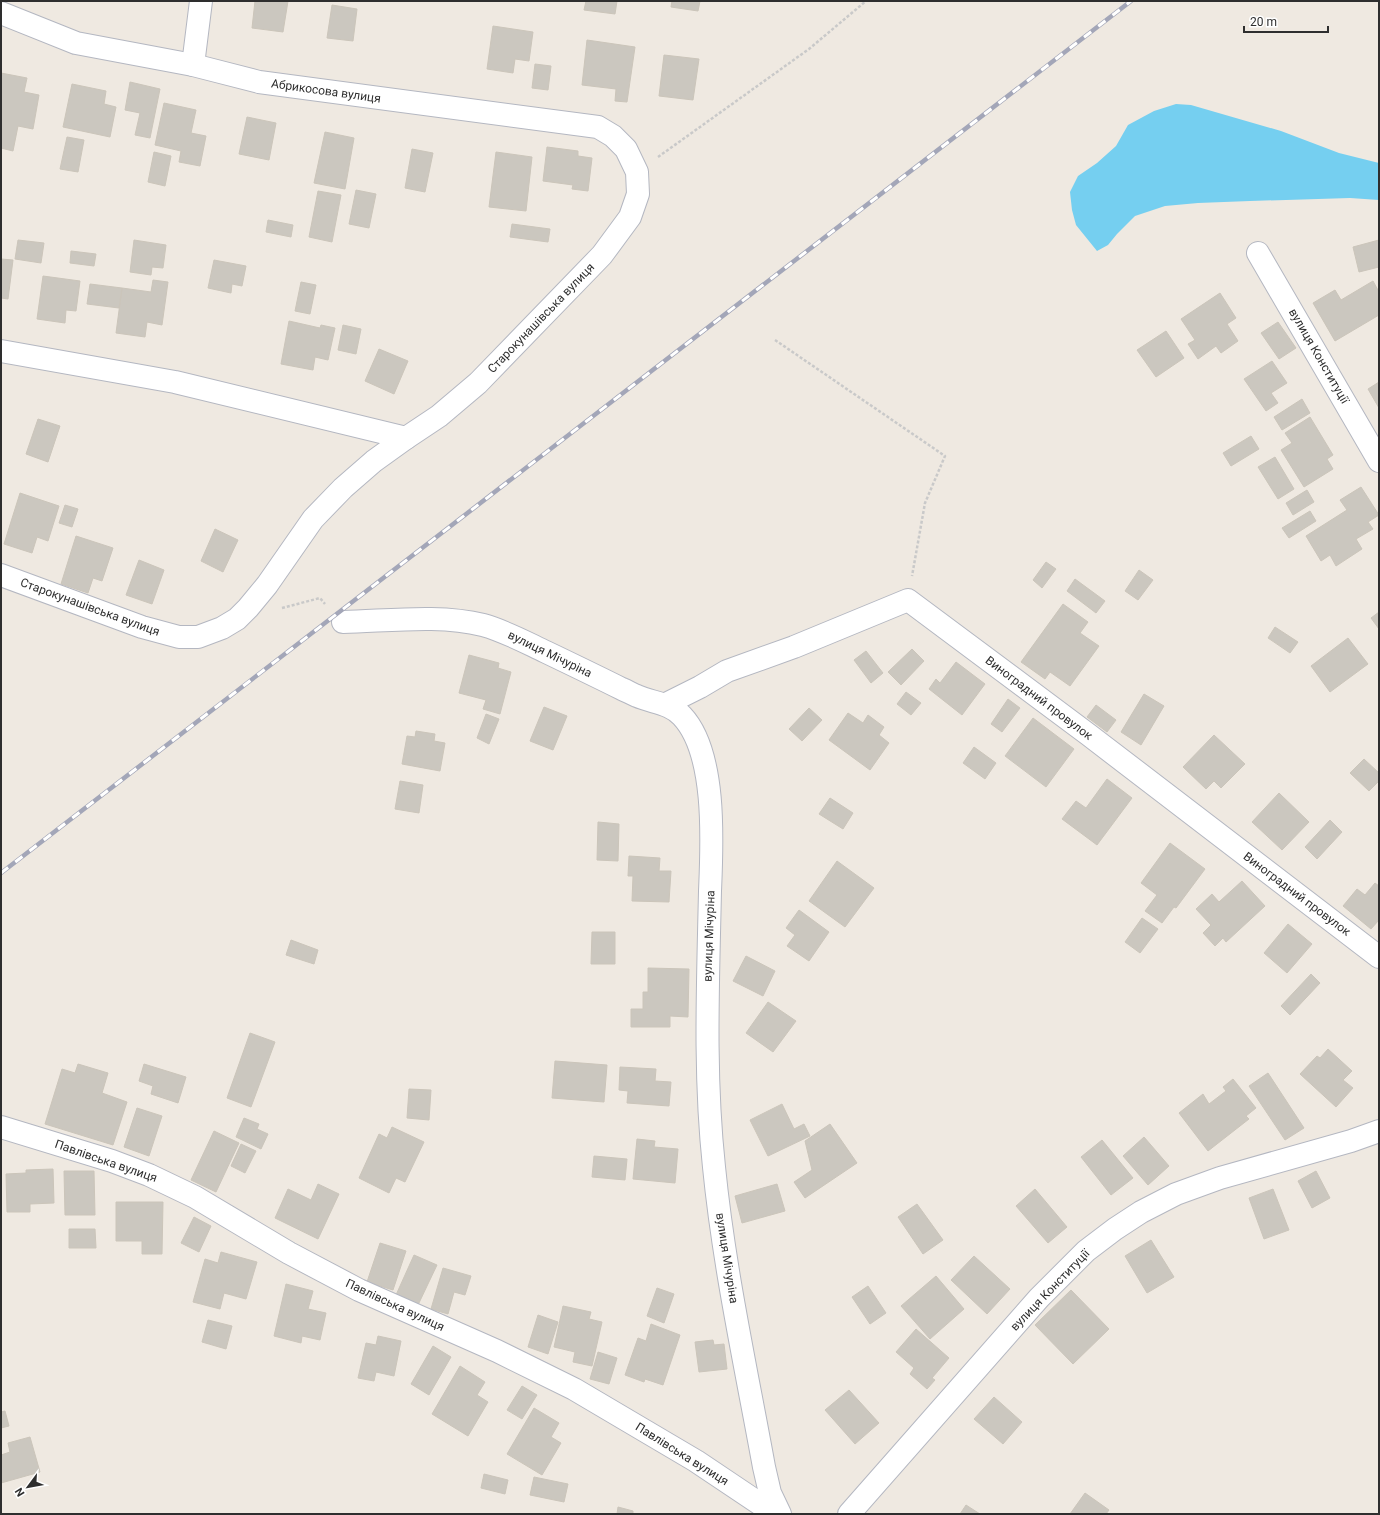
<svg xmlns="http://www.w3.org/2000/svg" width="1380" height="1515" font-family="Roboto,sans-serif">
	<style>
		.water { fill: #75cff0 }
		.building { fill: #cbc7bf; stroke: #cbc5ba }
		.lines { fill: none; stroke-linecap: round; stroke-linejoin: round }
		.minor-casing { stroke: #b4b7c1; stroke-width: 24 }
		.path { stroke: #c9c9c9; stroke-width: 2.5; stroke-dasharray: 3 2; stroke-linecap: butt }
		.minor { stroke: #fff; stroke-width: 22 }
		.rail-casing { stroke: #a3a6b8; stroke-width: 4.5 }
		.rail { stroke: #fff; stroke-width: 3; stroke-dasharray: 9; stroke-linecap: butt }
		.labels { text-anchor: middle; stroke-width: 3.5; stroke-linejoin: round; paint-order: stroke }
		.street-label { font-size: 12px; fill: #2e2e2e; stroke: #fff }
	</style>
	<rect width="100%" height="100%" fill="#efe9e1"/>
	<polygon class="water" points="1176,104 1191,105 1281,131 1339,153 1379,163 1379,200 1350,198 1250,201 1198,203 1165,206 1135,216 1117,234 1108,245 1097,251 1076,225 1072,210 1070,192 1078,176 1097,163 1116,146 1128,125 1154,111"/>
	<g class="building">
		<polygon points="255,1 288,1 283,32 252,28"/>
		<polygon points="586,1 617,1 615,14 584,10"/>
		<polygon points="672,1 700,1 698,11 671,7"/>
		<polygon points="332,5 357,9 353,41 327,38"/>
		<polygon points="493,26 533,32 529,61 515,59 513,73 487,69"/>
		<polygon points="587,40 635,47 627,102 615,101 616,89 582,85"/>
		<polygon points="664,55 699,59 693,100 659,96"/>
		<polygon points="535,64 551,66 548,90 532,88"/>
		<polygon points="1,73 27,78 24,92 39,95 33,129 18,126 13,151 1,148"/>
		<polygon points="130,82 160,89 150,138 135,135 140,113 125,110"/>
		<polygon points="72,84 106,91 104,104 116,107 110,137 63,127"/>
		<polygon points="164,103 196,110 191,133 206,136 200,166 179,162 181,151 155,145"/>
		<polygon points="247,117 276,123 269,160 239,154"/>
		<polygon points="325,132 354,138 345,189 314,183"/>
		<polygon points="67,137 84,140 78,172 60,169"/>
		<polygon points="547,147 578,151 578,156 592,158 588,191 572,189 573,185 543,181"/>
		<polygon points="412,149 433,153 425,192 405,188"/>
		<polygon points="154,152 171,156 165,186 148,182"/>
		<polygon points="496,152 532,157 526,211 489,207"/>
		<polygon points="356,190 376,194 369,228 349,224"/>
		<polygon points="318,191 341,195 332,242 309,237"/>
		<polygon points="268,220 293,225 291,237 266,232"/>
		<polygon points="512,224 550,229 548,242 510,237"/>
		<polygon points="18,240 44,243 41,263 15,259"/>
		<polygon points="134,240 166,245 163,268 152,267 151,275 130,272"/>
		<polygon points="1379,240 1379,267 1359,272 1353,247"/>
		<polygon points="71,251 96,254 94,266 70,263"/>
		<polygon points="1,259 13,260 8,299 1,298"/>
		<polygon points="214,260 246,266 242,286 232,284 231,293 208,288"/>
		<polygon points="43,276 80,281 76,311 66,310 65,323 37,319"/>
		<polygon points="153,280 168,282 162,325 147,322 145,337 116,333 122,288 151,292"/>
		<polygon points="1373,281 1379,292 1379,315 1335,341 1313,303 1335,290 1341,300"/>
		<polygon points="301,282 316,285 310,314 295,311"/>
		<polygon points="90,284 122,288 119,308 87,304"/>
		<polygon points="1220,293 1236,318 1227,324 1238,341 1221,353 1216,346 1198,359 1188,344 1195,340 1181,319"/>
		<polygon points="289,321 320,328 321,325 335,328 328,360 315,357 313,370 281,364"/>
		<polygon points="1278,322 1296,348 1279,359 1261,333"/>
		<polygon points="343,325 361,329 356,354 338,350"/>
		<polygon points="1166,331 1184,358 1156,377 1137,350"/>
		<polygon points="379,349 408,361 394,394 365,381"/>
		<polygon points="1272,361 1287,383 1271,393 1278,403 1266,411 1244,379"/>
		<polygon points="1379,382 1379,408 1368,389"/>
		<polygon points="1302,399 1310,413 1282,430 1274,417"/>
		<polygon points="1310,417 1333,455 1327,459 1333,469 1304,487 1281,450 1292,443 1285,433"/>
		<polygon points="38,419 60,426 48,462 26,454"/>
		<polygon points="1251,436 1259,449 1231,466 1223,453"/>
		<polygon points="1275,457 1294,489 1278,499 1258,467"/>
		<polygon points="1361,487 1379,515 1368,522 1373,529 1356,539 1362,549 1336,566 1330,555 1321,561 1306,536 1347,510 1340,500"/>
		<polygon points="1307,490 1314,502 1293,515 1286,503"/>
		<polygon points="20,493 59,506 48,541 37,537 32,553 4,544"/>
		<polygon points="65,505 78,509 72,527 59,523"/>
		<polygon points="1310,511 1316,521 1289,538 1282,528"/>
		<polygon points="215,529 238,540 223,572 201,561"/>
		<polygon points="76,536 113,548 102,581 93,578 88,593 61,584"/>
		<polygon points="139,560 164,570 152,604 126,595"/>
		<polygon points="1046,562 1056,569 1042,588 1033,580"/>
		<polygon points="1139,570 1153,580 1138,600 1125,591"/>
		<polygon points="1075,579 1105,601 1096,613 1067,591"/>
		<polygon points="1063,604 1088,622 1080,633 1099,646 1070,686 1050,672 1045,679 1021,662"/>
		<polygon points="1379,612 1379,629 1371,618"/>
		<polygon points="1275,627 1298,642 1290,653 1268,638"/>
		<polygon points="1348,638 1368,664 1330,692 1311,666"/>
		<polygon points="912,649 924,661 901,685 888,672"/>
		<polygon points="866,651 883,673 871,683 854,660"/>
		<polygon points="469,655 499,663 498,668 511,672 500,714 483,709 486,700 459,693"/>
		<polygon points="956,662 985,684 962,715 929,689 936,679 940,683"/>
		<polygon points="906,692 921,703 911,715 897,704"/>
		<polygon points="1144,694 1164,706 1141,745 1121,732"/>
		<polygon points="1008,699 1020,708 1002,732 991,724"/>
		<polygon points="1096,705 1116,720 1107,732 1087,717"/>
		<polygon points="544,707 567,716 553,750 530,741"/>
		<polygon points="809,708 822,720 802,741 789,729"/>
		<polygon points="848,713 863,723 868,715 884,727 879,735 889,743 870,770 829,740"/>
		<polygon points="486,714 499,719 489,744 477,738"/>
		<polygon points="1033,718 1074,749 1046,787 1005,756"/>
		<polygon points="416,731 435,734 434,741 445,743 440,771 402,764 407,736 415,737"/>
		<polygon points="1214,735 1245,764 1221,788 1214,781 1206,789 1183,767"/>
		<polygon points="974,747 996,763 985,779 963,763"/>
		<polygon points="1364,759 1379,773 1379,781 1369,791 1350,773"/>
		<polygon points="1107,779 1132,798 1097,845 1062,819 1076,801 1086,808"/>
		<polygon points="400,781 423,785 419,813 395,809"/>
		<polygon points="1279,793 1309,822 1282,850 1252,822"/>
		<polygon points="830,798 853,813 843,829 819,814"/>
		<polygon points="1330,820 1342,832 1317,859 1305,847"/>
		<polygon points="598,822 619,824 618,861 597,860"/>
		<polygon points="1170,843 1205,869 1176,908 1174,907 1162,923 1145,911 1157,895 1141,883"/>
		<polygon points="629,856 660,858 659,871 671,871 669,902 632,901 633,876 628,876"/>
		<polygon points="837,861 874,888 845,927 809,901"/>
		<polygon points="1242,881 1265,906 1226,942 1223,938 1215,946 1203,933 1211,925 1196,909 1212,894 1219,902"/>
		<polygon points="1375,883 1379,886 1379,920 1371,929 1343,906 1357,889 1365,895"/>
		<polygon points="799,910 829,932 809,961 787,946 795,935 786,928"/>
		<polygon points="1142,918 1158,929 1140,953 1125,942"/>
		<polygon points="1288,924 1312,944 1287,973 1264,953"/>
		<polygon points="592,932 615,932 615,964 591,964"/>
		<polygon points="291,940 318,950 314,964 286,955"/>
		<polygon points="746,956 775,971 763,996 733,981"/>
		<polygon points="648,968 689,969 688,1017 670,1016 670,1027 631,1027 631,1009 643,1009 643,992 648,992"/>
		<polygon points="1311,974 1320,983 1290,1015 1281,1006"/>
		<polygon points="768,1002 796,1021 773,1052 746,1033"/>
		<polygon points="250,1033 275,1042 251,1107 227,1098"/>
		<polygon points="1328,1049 1352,1071 1343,1080 1353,1088 1336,1107 1300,1074 1317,1056 1320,1058"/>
		<polygon points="555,1061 607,1065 604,1102 552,1098"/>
		<polygon points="78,1064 108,1073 102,1093 127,1102 113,1145 45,1124 62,1069 75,1073"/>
		<polygon points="144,1064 186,1077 178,1103 151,1094 153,1086 139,1081"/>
		<polygon points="620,1067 656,1069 655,1081 671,1082 669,1106 627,1103 628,1091 619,1090"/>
		<polygon points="1268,1073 1304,1128 1285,1140 1249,1086"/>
		<polygon points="1233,1079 1256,1108 1246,1116 1249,1119 1208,1151 1179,1113 1203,1094 1209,1104 1226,1091 1223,1087"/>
		<polygon points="409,1089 431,1090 429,1120 407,1118"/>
		<polygon points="782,1104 794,1129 804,1124 810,1136 768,1156 750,1120"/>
		<polygon points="137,1108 162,1116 149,1156 124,1147"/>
		<polygon points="244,1118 259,1124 257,1129 268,1134 261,1149 236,1137"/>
		<polygon points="830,1124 857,1163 805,1198 794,1182 812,1170 805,1141"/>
		<polygon points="392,1127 424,1142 405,1182 396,1178 389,1193 359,1178 379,1134 387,1138"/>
		<polygon points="214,1131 239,1143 216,1192 191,1180"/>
		<polygon points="1144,1137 1169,1166 1148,1185 1123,1156"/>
		<polygon points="637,1139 655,1141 654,1147 678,1149 675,1183 633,1179"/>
		<polygon points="1102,1140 1133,1178 1111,1195 1081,1157"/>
		<polygon points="241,1144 256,1151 245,1173 231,1166"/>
		<polygon points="594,1156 627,1159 625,1180 592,1177"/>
		<polygon points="53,1169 54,1203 30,1204 30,1212 7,1212 6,1174 26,1173 26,1170"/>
		<polygon points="64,1171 94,1171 95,1215 65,1215"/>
		<polygon points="1316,1171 1330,1198 1312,1208 1298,1181"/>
		<polygon points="318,1184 339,1194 318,1239 275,1218 288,1189 311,1200"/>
		<polygon points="777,1184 785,1211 742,1223 735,1196"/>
		<polygon points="1035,1189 1067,1227 1048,1243 1016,1206"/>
		<polygon points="1273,1189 1289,1230 1264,1239 1249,1198"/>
		<polygon points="116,1202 163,1202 162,1254 142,1254 142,1241 116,1241"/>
		<polygon points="917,1204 943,1240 923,1254 898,1217"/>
		<polygon points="194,1217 211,1226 199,1252 181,1243"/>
		<polygon points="69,1229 95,1229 96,1248 69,1248"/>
		<polygon points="1151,1240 1174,1277 1147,1293 1125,1256"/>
		<polygon points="380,1243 406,1251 393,1290 367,1282"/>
		<polygon points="221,1252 257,1262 246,1299 224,1293 220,1309 193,1302 205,1259 218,1263"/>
		<polygon points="414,1255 437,1265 418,1305 396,1295"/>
		<polygon points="974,1256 1010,1289 987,1314 951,1280"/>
		<polygon points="443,1268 471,1276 465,1295 454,1292 448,1314 431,1309"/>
		<polygon points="936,1276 964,1309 930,1339 901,1306"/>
		<polygon points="286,1284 313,1291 308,1309 326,1313 320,1340 302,1336 301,1343 274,1336"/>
		<polygon points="868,1286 886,1313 870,1324 852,1297"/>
		<polygon points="657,1288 674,1294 664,1323 647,1316"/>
		<polygon points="1071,1290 1109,1329 1073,1364 1035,1325"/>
		<polygon points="563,1306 591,1312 589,1319 602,1322 592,1366 573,1362 575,1352 554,1347"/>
		<polygon points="538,1315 558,1322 548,1354 528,1347"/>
		<polygon points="208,1320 232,1326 226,1349 202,1342"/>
		<polygon points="651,1324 680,1335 663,1385 645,1379 644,1382 625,1375 638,1338 646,1341"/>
		<polygon points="916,1329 949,1358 932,1378 935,1380 927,1389 910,1374 914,1368 896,1352"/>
		<polygon points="378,1336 401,1341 394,1376 376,1372 374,1381 358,1378 366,1343 376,1345"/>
		<polygon points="713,1340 714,1345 724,1344 727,1369 699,1372 695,1342"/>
		<polygon points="433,1346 451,1357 429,1395 411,1384"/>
		<polygon points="598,1352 617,1358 609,1384 590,1379"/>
		<polygon points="460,1366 485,1382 477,1395 488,1402 468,1436 432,1414"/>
		<polygon points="522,1386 537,1395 522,1419 507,1410"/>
		<polygon points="849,1390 879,1423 855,1444 825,1410"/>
		<polygon points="994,1397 1022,1422 1003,1444 974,1419"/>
		<polygon points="534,1408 559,1423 551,1437 561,1443 542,1475 507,1454"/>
		<polygon points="5,1411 9,1426 1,1428 1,1412"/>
		<polygon points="30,1437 40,1472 1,1483 1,1455 10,1452 8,1443"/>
		<polygon points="484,1474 508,1480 505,1494 481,1488"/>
		<polygon points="534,1477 568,1484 564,1502 530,1495"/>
		<polygon points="1085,1493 1109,1510 1106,1514 1070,1514"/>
		<polygon points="966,1505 980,1514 960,1514"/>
		<polygon points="618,1507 633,1511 633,1514 617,1514"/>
	</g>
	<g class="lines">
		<g class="minor-casing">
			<g id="minor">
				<polyline points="1,13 76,43 193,65 259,82 598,127 613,136 626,149 637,172 638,194 630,217 602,255 478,383 439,416 406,438 175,382 1,351"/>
				<polyline points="193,65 201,1"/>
				<polyline points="1258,253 1379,461"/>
				<polyline points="1,575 142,627 179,637 198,637 222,628 237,619 248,608 267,585 313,519 343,488 374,461 406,438"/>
				<path d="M 343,622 C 388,621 440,614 483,625 C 505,631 525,642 546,652 C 571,664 596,676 622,689 C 627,691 632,694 637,696 C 653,703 670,703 682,716 C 717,753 712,844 710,891 C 708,984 704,1074 714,1167 C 724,1268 746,1368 764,1467 L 770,1493 L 780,1514"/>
				<polyline points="666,704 700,687 727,671 794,647 908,600 1089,735 1379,957"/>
				<polyline points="1,1127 112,1161 149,1175 195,1197 289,1253 359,1290 497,1351 574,1389 696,1461 775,1514"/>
				<polyline points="849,1514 1039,1298 1086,1251 1115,1229 1141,1212 1176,1194 1220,1178 1351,1141 1379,1131"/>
			</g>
		</g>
		<g class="path">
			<polyline points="658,157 809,49 866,1"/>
			<polyline points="775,340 945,456 925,503 912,576"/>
			<polyline points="282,608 320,598 325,604"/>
		</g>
		<use href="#minor" class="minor"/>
		<g class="rail-casing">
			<polyline id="rail" points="1,873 1131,1"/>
		</g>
		<use href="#rail" class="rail"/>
	</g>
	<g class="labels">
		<g class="street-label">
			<text transform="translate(326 91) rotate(8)" y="4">Абрикосова вулиця</text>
			<text transform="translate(541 318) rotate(-46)" y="4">Старокунашівська вулиця</text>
			<text transform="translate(1319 356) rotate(60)" y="4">вулиця Конституції</text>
			<text transform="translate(90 607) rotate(20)" y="4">Старокунашівська вулиця</text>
			<text transform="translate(550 654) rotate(26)" y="4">вулиця Мічуріна</text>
			<text transform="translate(1039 698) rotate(37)" y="4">Виноградний провулок</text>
			<text transform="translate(1297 894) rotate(37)" y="4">Виноградний провулок</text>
			<text transform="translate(709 936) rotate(-88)" y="4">вулиця Мічуріна</text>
			<text transform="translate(106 1161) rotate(19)" y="4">Павлівська вулиця</text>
			<text transform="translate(727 1258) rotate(81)" y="4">вулиця Мічуріна</text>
			<text transform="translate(1050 1290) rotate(-46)" y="4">вулиця Конституції</text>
			<text transform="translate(395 1305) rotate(25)" y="4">Павлівська вулиця</text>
			<text transform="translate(682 1454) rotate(32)" y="4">Павлівська вулиця</text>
		</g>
	</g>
	<rect width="1380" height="1515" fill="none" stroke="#2e2e2e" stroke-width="4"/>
	<g transform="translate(28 1487) rotate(238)" stroke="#ffffff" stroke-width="3" paint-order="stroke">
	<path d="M0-3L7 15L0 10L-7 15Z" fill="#2e2e2e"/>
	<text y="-6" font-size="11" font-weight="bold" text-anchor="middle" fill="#2e2e2e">N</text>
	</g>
	<path d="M1244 26v6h84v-6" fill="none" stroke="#2e2e2e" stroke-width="2"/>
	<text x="1250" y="26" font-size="12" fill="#2e2e2e" stroke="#ffffff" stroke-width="3" paint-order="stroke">20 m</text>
</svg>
